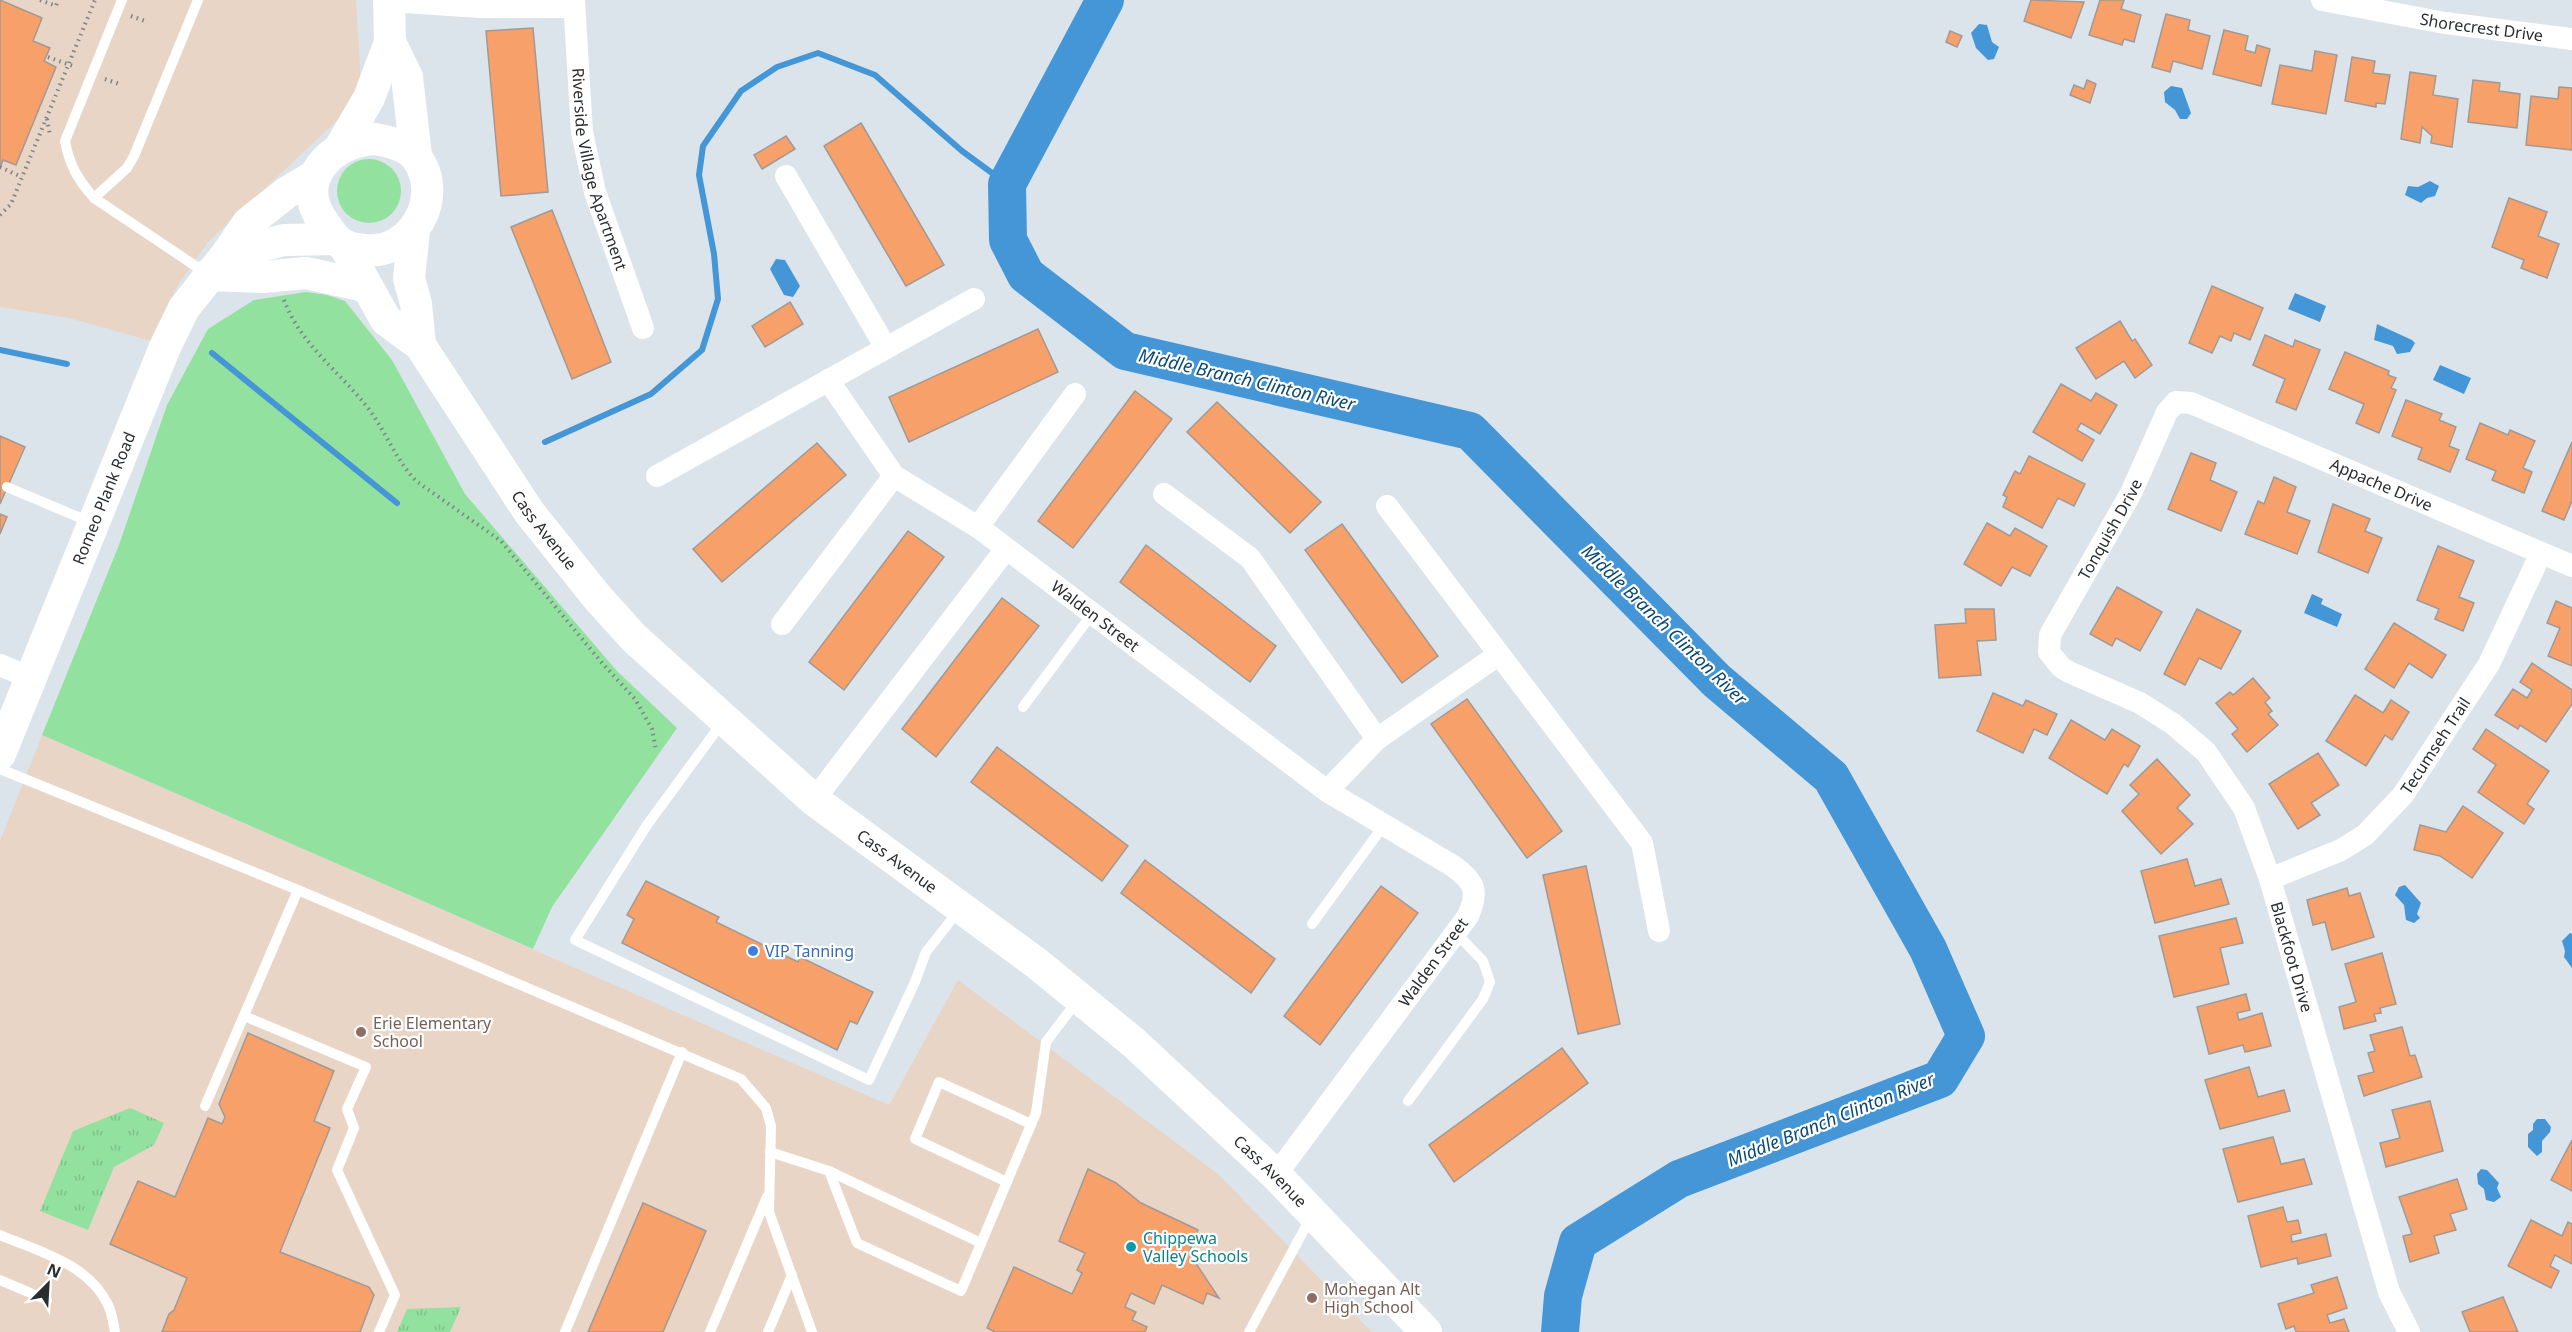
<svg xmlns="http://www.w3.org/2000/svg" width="2572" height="1332" font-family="'Noto Sans',sans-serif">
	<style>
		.education { fill: #e8d5c5 }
		.grass { fill: #93e19f }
		.park { fill: url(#park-tufts) }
		.water { fill: #4496d7 }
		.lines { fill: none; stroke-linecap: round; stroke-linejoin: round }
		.stream { stroke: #4496d7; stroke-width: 6 }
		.river { stroke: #4496d7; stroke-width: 38 }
		.building { fill: #f7a069; stroke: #a39994; stroke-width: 1.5 }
		.path { stroke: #7d8387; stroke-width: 4; stroke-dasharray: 1.5 4.5; stroke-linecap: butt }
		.lane { stroke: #fff; stroke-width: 10 }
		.street { stroke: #fff; stroke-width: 22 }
		.secondary { stroke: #fff; stroke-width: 32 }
		.shop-dot { fill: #3f7fe0; stroke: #fff; stroke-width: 2 }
		.education-dot { fill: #8d6e63; stroke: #fff; stroke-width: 2 }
		.culture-dot { fill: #0f9aa8; stroke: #fff; stroke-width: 2 }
		.labels { text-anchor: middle; stroke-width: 4.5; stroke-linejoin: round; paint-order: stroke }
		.street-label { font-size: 16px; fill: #2a2d30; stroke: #fff }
		.shop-label { font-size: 16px; fill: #366cbe; stroke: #fff; text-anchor: start }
		.education-label { font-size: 16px; fill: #785e54; stroke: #fff; text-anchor: start }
		.culture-label { font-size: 16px; fill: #0d838f; stroke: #fff; text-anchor: start }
		.water-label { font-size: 18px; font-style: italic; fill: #0b4974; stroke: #fff }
	</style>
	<defs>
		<pattern id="park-tufts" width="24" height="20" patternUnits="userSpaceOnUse" patternTransform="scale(1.5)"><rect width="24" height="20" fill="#93e19f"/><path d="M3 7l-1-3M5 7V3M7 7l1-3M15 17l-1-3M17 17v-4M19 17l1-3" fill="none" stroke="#7fc189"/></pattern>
	</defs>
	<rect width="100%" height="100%" fill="#dbe4eb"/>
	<g class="education">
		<polygon points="0,0 356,0 361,86 346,112 208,242 178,285 151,341 69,318 0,307"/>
		<polygon points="42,735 889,1105 958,980 1218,1174 1372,1332 0,1332 0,841"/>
	</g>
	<g class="grass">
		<circle cx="369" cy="191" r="32"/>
		<polygon points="306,292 327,295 345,301 392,360 465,494 617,671 677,728 552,907 533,949 42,735 119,545 167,405 208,329 254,300"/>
	</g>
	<g class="park">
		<polygon points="130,1108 164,1123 154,1145 114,1167 88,1230 40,1211 73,1131"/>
		<polygon points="461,1307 450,1332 397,1332 407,1309"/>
	</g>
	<g class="water">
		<polygon points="1979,24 1987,25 1992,42 1999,47 1994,59 1988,60 1976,48 1971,33"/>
		<polygon points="2171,86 2182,88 2191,113 2187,119 2180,119 2175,110 2165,102 2164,92"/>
		<polygon points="2430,181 2439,186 2435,196 2427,198 2421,203 2405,195 2408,186 2418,187"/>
		<polygon points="776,259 785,260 800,286 793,297 784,295 770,269"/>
		<polygon points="2295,293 2326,306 2320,322 2288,309"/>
		<polygon points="2377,324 2412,340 2415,343 2410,352 2397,354 2393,346 2374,340"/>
		<polygon points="2440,365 2471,378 2464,394 2433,380"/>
		<polygon points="2312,594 2323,599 2321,604 2342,614 2337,627 2304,613"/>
		<polygon points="2405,885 2421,903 2417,914 2420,918 2414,923 2406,920 2404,905 2395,895 2399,887"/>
		<polygon points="2570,933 2572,934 2572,968 2564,957 2565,951 2562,941"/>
		<polygon points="2537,1119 2545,1119 2551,1127 2550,1132 2542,1141 2542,1152 2537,1156 2528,1147 2528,1134 2533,1130 2533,1124"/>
		<polygon points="2481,1169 2487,1170 2499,1183 2497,1188 2501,1197 2494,1202 2486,1200 2484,1189 2478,1184 2477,1174"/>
	</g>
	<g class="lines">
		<g class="stream">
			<polyline points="0,350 67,364"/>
			<polyline points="212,353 397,503"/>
			<polyline points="545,442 651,394 702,350 718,299 714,254 699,175 703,146 741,91 777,67 818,53 875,75 962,151 1007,184"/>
		</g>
		<polyline class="river" points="1105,0 1007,184 1008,240 1026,275 1125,351 1470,431 1717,681 1831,777 1928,949 1966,1036 1940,1079 1679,1179 1578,1242 1563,1296 1560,1332"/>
	</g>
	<g class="building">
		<polygon points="0,0 42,18 33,41 50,48 44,61 56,67 16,165 3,160 0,168"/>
		<polygon points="2031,0 2084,2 2071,38 2024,21"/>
		<polygon points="2100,0 2124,0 2121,9 2141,15 2134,42 2124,39 2122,45 2089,35"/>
		<polygon points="2166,14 2190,20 2188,30 2210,36 2202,69 2173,61 2170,72 2152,67"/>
		<polygon points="533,28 548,192 501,196 486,31"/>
		<polygon points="2224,30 2248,36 2245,50 2255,53 2257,45 2270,49 2261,86 2213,74"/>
		<polygon points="1950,31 1962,36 1957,47 1946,42"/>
		<polygon points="2315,51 2337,55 2326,114 2272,104 2280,65 2312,71"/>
		<polygon points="2352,57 2375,61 2373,73 2390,75 2385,104 2376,103 2376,107 2345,101"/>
		<polygon points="2410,72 2436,76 2433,95 2458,99 2452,147 2431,143 2432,136 2422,127 2420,143 2401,139"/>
		<polygon points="2087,80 2096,84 2090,103 2070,95 2074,85 2084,89"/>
		<polygon points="2473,80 2500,83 2499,91 2520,94 2517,128 2468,122"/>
		<polygon points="2559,87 2572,88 2572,150 2526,145 2531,96 2558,99"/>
		<polygon points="861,123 944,265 906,286 824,146"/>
		<polygon points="786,136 795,149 762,169 754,155"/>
		<polygon points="2509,198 2547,212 2538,236 2559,244 2547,278 2521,268 2524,260 2492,247"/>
		<polygon points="552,210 611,362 572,379 511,227"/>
		<polygon points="2212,286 2263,308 2250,340 2234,333 2231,341 2220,336 2212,353 2189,343"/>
		<polygon points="790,302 803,324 765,347 752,326"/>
		<polygon points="2120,321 2132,341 2135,339 2152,365 2135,378 2124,361 2096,379 2076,348"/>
		<polygon points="1038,329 1058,372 909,442 889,397"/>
		<polygon points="2265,335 2293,347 2295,340 2320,350 2296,410 2276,402 2285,379 2253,365"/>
		<polygon points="2345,352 2389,371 2388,375 2396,378 2391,388 2396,390 2379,433 2356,423 2364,404 2329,389"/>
		<polygon points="2061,384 2091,401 2096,393 2117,405 2100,434 2081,423 2077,430 2094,440 2082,461 2033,432"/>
		<polygon points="1135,391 1172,419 1073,548 1038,521"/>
		<polygon points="2406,400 2442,414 2439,420 2456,427 2449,446 2459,450 2450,472 2418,459 2422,448 2392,436"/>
		<polygon points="1217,402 1321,502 1290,533 1187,432"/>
		<polygon points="2480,423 2508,435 2510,430 2535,441 2523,468 2532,472 2524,493 2492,480 2496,471 2466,459"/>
		<polygon points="0,436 25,447 0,504"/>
		<polygon points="2572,442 2572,501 2564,520 2542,511"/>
		<polygon points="817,443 846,475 722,582 693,549"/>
		<polygon points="2191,453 2216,463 2210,480 2237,492 2221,531 2168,509"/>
		<polygon points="2029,456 2085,484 2074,506 2058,498 2042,528 2003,507 2007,497 2003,495 2015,471 2020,474"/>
		<polygon points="2274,477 2296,487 2287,512 2310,521 2297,554 2245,534 2258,501 2264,504"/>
		<polygon points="2333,504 2370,519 2365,531 2382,538 2368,573 2318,552"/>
		<polygon points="0,514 7,517 0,534"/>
		<polygon points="1987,523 2010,536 2015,528 2047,546 2030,576 2012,567 2001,586 1964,564"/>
		<polygon points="1342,524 1438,656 1402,683 1305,550"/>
		<polygon points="908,531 944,557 844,690 809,662"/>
		<polygon points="1146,545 1276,646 1250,682 1120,582"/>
		<polygon points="2438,546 2474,561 2459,597 2474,603 2463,631 2435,619 2439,609 2417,600"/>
		<polygon points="2117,587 2162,612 2140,651 2116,638 2112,646 2090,634"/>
		<polygon points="1002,598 1039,626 936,757 902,729"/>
		<polygon points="2556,601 2572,608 2572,666 2548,656 2560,628 2547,623"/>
		<polygon points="1965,609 1994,609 1996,640 1977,641 1981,675 1939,678 1935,625 1966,623"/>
		<polygon points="2197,609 2241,631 2221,669 2199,658 2185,685 2164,674"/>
		<polygon points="2394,623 2446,655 2432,678 2409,663 2394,688 2365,669"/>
		<polygon points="2532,663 2572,690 2572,704 2546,742 2520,725 2518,729 2495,715 2513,689 2527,698 2532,690 2520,682"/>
		<polygon points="2253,678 2270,698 2265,702 2272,711 2268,714 2278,725 2247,752 2232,734 2238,729 2216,703 2230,692 2233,695"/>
		<polygon points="1993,693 2023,706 2026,700 2057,714 2047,735 2034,729 2023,753 1977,731"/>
		<polygon points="2355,695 2383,713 2391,700 2409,712 2392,740 2385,735 2366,766 2326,741"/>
		<polygon points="1467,699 1562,831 1527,858 1431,724"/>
		<polygon points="2071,720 2105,740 2112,729 2140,746 2128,767 2124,764 2107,794 2049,758"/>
		<polygon points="2486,729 2549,771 2527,804 2534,809 2524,824 2478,792 2496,765 2473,749"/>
		<polygon points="997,747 1128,846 1102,881 971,782"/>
		<polygon points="2318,753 2339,785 2311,803 2320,815 2298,829 2269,784"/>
		<polygon points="2157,759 2190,795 2177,808 2193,824 2161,854 2122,811 2139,794 2130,785"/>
		<polygon points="2463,806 2503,833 2472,878 2440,856 2414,850 2420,825 2446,832"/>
		<polygon points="2187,859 2195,886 2221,879 2229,904 2155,923 2141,871"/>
		<polygon points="1145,860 1275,959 1251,993 1121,893"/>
		<polygon points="1586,866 1620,1024 1578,1034 1543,875"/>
		<polygon points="646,881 719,917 716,922 798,962 800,957 873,992 857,1024 850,1021 837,1050 622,943 634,919 627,915"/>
		<polygon points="1381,886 1418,913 1320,1045 1284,1016"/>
		<polygon points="2347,888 2349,896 2360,893 2374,937 2332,950 2325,922 2313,925 2307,900"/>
		<polygon points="2236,918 2243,943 2220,948 2229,984 2174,997 2159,936"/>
		<polygon points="2382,953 2396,1004 2380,1008 2381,1013 2374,1014 2376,1021 2344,1029 2339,1007 2356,1002 2345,964"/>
		<polygon points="2246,994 2250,1010 2237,1013 2239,1020 2262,1013 2271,1046 2245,1052 2243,1045 2209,1054 2197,1007"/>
		<polygon points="2402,1027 2410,1056 2415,1055 2422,1077 2364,1096 2358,1076 2374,1072 2368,1053 2375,1051 2370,1035"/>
		<polygon points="248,1033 334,1071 314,1121 330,1128 280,1252 369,1287 374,1295 360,1332 162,1332 169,1314 174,1310 187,1278 110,1244 138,1181 175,1197 208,1118 222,1124 225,1117 219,1104"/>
		<polygon points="1562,1048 1588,1083 1454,1182 1429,1145"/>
		<polygon points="2249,1067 2258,1097 2284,1090 2290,1111 2220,1129 2205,1080"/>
		<polygon points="2430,1101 2443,1151 2386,1167 2380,1143 2400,1138 2392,1110"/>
		<polygon points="2273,1137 2281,1164 2304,1159 2312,1184 2238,1202 2223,1149"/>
		<polygon points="2572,1140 2572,1191 2551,1180"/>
		<polygon points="1088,1169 1116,1183 1141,1203 1198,1230 1189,1253 1219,1298 1207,1293 1203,1304 1162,1285 1154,1304 1131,1293 1125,1307 1136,1312 1132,1320 1147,1327 1145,1332 995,1332 987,1328 1014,1267 1072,1294 1082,1273 1077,1270 1085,1253 1059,1241"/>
		<polygon points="2457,1179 2467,1209 2450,1214 2456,1230 2434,1236 2439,1253 2410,1262 2403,1236 2412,1234 2399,1197"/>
		<polygon points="643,1203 706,1231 663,1332 588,1332"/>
		<polygon points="2283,1207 2287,1222 2298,1220 2301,1233 2291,1235 2292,1242 2326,1234 2331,1256 2298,1264 2297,1258 2261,1267 2248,1216"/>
		<polygon points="2531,1220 2562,1236 2568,1222 2572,1224 2572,1264 2555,1255 2550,1266 2559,1271 2551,1288 2508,1266"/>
		<polygon points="2337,1277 2347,1308 2327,1315 2330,1323 2344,1319 2349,1332 2296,1332 2294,1326 2286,1329 2278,1304 2314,1293 2311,1285"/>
		<polygon points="2503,1297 2518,1332 2470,1332 2462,1312"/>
	</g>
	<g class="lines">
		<g class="path">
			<polyline points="40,0 56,6 58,0"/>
			<polyline points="131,16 148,22"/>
			<polyline points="48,57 73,66"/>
			<polyline points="105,79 122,85"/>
			<polyline points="47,119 50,135"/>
			<polyline points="0,167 22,177"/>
			<polyline points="0,215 11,204 95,0"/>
			<path d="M 284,300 C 301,346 343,374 371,412 C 387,435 397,461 416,481 L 501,541 L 602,663 L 635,699 L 652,729 L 656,750"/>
		</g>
		<g class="lane">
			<path d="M 122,0 L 65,141 C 69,164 78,180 94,198 L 206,273"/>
			<polyline points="94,198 127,168 134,156 198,0"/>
			<polyline points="7,487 90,522"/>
			<polyline points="1023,707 1092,614"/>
			<polyline points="724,720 647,825 575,940 869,1080 915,982 926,952 960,909"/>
			<polyline points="0,769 298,890 741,1079 766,1108 771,1126 769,1212 812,1332"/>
			<polyline points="1312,924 1384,825"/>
			<polyline points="244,1016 366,1067 347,1109 354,1128 337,1170 395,1295 379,1332"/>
			<polyline points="1408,1101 1483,999 1490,982 1483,961 1456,933"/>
			<polyline points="205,1106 298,890"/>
			<polyline points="770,1152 829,1171 857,1243 961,1291 1036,1113 1046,1042 1077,1001"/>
			<polyline points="829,1171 981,1243"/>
			<polyline points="1007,1182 915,1139 939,1082 1031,1124"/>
			<path d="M 0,1235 C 38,1251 89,1264 108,1305 C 112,1312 113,1323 115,1332"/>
			<polyline points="0,1280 47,1300"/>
			<polyline points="565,1332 682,1052"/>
			<polyline points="710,1332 767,1197"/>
			<polyline points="768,1332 792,1275"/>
			<polyline points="1249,1332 1312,1215"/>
		</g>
		<g class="street">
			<path id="s1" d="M 574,0 L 582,132 L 595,192 L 643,328"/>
			<path id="s2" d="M 2322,0 L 2445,23 L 2572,39"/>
			<polyline points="389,1 481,7 573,7"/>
			<polyline points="786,176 886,348"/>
			<path id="s3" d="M 828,380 L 894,476 L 978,527 L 1327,791 L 1453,866 C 1475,882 1479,891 1468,916 L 1276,1175"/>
			<polyline points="657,476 974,299"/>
			<polyline points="1164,494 1250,558 1377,739"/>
			<polyline points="1387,506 1642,843 1659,931"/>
			<polyline points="978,527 1075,394"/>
			<polyline points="782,624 894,476"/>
			<polyline points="0,665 31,678"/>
			<polyline points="1327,791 1377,739 1498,655"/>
			<polyline points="814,800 1006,549"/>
			<path id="s4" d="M 2270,879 L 2341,850 L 2365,835 L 2403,795 L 2489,664 L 2541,553"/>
			<path id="s5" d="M 2409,1332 L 2389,1292 L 2270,879 L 2244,808 L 2206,752 L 2173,724 L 2140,703 L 2069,672 L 2061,667 L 2049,652 L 2050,635 L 2131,493 L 2167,412 L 2176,402 L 2191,403 L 2572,566"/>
		</g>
		<g class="secondary">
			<polyline points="389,0 390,42 407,77 416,156"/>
			<path d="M 375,139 C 389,142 407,145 416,157 C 446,196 412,256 364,250 C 357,249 348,248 342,244 C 334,239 329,230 324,223 C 292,181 331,141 375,139 Z"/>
			<polyline points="341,146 369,98 390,42"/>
			<polyline points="414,231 409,278 416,304 420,345"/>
			<path id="s6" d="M 344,245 L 386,320 L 420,345 L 529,512 L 597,597 L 634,638 L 814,800 L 1035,962 L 1133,1042 L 1276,1175 L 1426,1332"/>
			<polyline points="227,254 284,240 336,239"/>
			<polyline points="208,275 263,277 306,273 365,286"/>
			<path id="s7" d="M 0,754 L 165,347 L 184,308 L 227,254 L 248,223 L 286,193 L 316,175"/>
		</g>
	</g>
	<circle class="shop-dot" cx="753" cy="951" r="6"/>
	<g class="education-dot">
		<circle cx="361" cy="1032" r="6"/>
		<circle cx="1312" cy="1298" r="6"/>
	</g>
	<circle class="culture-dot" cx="1131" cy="1247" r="6"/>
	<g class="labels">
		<g class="street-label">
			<text dy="6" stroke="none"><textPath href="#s2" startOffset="162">Shorecrest Drive</textPath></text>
			<text dy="6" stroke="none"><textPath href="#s1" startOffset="172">Riverside Village Apartment</textPath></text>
			<text dy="6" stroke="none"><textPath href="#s5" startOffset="1311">Appache Drive</textPath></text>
			<text dy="6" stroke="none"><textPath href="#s7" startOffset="276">Romeo Plank Road</textPath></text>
			<text dy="6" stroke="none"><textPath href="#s5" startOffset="945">Tonquish Drive</textPath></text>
			<text dy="6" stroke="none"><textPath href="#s6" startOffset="351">Cass Avenue</textPath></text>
			<text dy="6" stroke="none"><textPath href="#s3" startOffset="362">Walden Street</textPath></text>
			<text dy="6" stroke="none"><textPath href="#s4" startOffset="219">Tecumseh Trail</textPath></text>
			<text dy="6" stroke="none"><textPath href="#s6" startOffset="837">Cass Avenue</textPath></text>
			<text transform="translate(2292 957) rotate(74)" y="6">Blackfoot Drive</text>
			<text transform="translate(1433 962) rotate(-54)" y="6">Walden Street</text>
			<text dy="6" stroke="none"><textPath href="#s6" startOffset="1323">Cass Avenue</textPath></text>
		</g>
		<g class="shop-label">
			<text x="765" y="957">VIP Tanning</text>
		</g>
		<g class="education-label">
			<text x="373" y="1029">Erie Elementary<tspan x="373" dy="18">School</tspan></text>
			<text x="1324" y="1295">Mohegan Alt<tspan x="1324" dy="18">High School</tspan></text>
		</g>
		<g class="culture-label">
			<text x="1143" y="1244">Chippewa<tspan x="1143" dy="18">Valley Schools</tspan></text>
		</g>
		<g class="water-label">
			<text transform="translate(1247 380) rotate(13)" y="6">Middle Branch Clinton River</text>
			<text transform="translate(1664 625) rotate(44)" y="6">Middle Branch Clinton River</text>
			<text transform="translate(1831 1120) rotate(-22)" y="6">Middle Branch Clinton River</text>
		</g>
	</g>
	<g transform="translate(48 1284) rotate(24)" stroke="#ffffff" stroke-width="4.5" paint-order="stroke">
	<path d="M0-4.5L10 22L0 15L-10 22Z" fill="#2a2d30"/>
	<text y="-9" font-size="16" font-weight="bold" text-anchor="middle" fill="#2a2d30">N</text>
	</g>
</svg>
